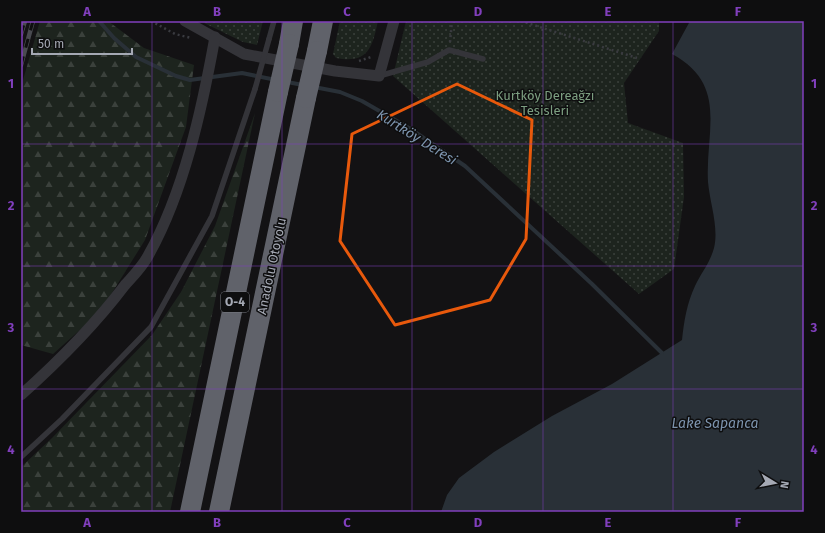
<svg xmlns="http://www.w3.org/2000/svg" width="825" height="533" font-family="'Fira Sans',sans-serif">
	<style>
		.grass { fill: url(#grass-dots) }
		.forest { fill: url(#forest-firs) }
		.water { fill: #293037 }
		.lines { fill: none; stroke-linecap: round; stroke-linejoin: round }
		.stream { stroke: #293037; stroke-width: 4 }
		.path { stroke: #3a3b40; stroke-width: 2.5; stroke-dasharray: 2 3; stroke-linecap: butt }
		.service { stroke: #343439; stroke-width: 5.5 }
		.minor { stroke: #343439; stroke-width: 11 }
		.motorway { stroke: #60626a; stroke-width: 20 }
		.rail-casing { stroke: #494a50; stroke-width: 4.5 }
		.rail { stroke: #0e0e0f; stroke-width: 3; stroke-dasharray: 9; stroke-linecap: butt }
		.service-bridge { stroke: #343439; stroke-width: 5.5 }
		.motorway-bridge { stroke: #60626a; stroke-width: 20 }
		.marked { fill: none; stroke: #e8590c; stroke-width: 3; stroke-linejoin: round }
		.grid { fill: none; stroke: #813fbd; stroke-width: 1; stroke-opacity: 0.55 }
		.labels { text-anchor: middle; stroke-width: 3; stroke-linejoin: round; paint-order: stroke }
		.shield { fill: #0e0e0f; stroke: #787a82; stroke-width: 1 }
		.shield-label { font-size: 12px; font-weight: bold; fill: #a5a9b4 }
		.park-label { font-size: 13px; fill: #7c9e80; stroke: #0e0e0f }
		.street-label { font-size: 13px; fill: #a5a9b4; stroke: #0e0e0f }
		.water-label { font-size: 14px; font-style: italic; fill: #7d94ae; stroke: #0e0e0f }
		.neatline { fill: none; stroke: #813fbd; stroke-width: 1.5 }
		.grid-label { font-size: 13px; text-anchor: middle; font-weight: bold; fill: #813fbd }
	</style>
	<defs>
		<pattern id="grass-dots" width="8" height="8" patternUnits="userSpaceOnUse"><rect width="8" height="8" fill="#1d241e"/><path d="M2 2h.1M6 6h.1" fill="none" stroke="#3b413c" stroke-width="1.8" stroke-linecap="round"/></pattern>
		<pattern id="forest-firs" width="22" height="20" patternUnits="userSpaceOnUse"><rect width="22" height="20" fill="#1d241e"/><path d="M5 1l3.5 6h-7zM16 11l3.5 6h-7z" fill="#3b413c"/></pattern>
	</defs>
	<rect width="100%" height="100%" fill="#131214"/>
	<g class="grass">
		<polygon points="200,21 263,21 257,45 243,42"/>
		<path d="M 340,21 L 378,21 C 372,48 368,64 336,58 L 333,54 Z"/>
		<polygon points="406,21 659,21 659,31 624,83 628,123 683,143 684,197 674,269 639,294 393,76"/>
	</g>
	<g class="forest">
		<polygon points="40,21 108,21 144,48 194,65 186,127 145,240 100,312 53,354 21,345 21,87"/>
		<polygon points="255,113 170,512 21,512 21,467 52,438 152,335 181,292 215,226"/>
	</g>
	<path class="water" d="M 690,21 L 804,21 L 804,512 L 441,512 L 447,495 L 459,478 L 494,452 L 552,416 L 612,384 L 682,340 C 684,321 687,303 695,286 C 701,273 710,263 714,248 C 719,227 710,204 708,182 C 705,131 729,85 672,54 Z"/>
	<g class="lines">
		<g class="stream">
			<polyline points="99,21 114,38 136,57 176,76 190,80 242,73 276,80"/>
			<polyline points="287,82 303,85"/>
			<polyline points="314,87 340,92 362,101 409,128 465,166 592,284 662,353"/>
		</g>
		<g class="path">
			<polyline points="151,21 175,34 191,38"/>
			<polyline points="521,21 637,58"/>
			<polyline points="450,42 452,21"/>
			<polyline points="359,61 371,57"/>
		</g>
		<g class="service">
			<polyline points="269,39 274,21"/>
			<polyline points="379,76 428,62 449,50 483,59"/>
			<polyline points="21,457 62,419 151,327 212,216 255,89"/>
		</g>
		<g class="minor">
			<polyline points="185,21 244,54 335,71 379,76 394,21"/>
			<path d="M 21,395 C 59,361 94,326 125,285 C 133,276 142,267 148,256 C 184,192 202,109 215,37"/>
		</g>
		<g class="motorway">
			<polyline points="289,44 293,21"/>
			<polyline points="317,51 323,21"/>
			<polyline points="190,512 278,92"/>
			<polyline points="219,512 306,98"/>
		</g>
		<g class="rail-casing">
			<g id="rail">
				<polyline points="21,34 25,21"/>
				<polyline points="21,65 33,21"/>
			</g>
		</g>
		<use href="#rail" class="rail"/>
		<polyline class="service-bridge" points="255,89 269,39"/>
		<g class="motorway-bridge">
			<polyline points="278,92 289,44"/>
			<polyline points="306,98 317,51"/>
		</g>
	</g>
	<path class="marked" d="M 457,84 L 532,120 L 526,239 L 490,300 L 395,325 L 340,241 L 352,134 Z"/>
	<path class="grid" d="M 152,21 L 152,512M 282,21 L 282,512M 412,21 L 412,512M 543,21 L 543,512M 673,21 L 673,512M 21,144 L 804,144M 21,266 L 804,266M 21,389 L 804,389"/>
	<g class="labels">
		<rect class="shield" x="221" y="292" width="28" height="20" rx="3"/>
		<g class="shield-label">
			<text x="235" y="306">O-4</text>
		</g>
		<g class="park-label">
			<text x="545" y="100">Kurtköy Dereağzı<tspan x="545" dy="15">Tesisleri</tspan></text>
		</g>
		<g class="street-label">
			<text transform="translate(271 266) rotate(-78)" y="5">Anadolu Otoyolu</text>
		</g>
		<g class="water-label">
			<text transform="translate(417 137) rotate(32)" y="5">Kurtköy Deresi</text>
			<text x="715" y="428">Lake Sapanca</text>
		</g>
	</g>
	<rect width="825" height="533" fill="none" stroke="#0e0e0f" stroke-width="44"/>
	<g transform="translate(775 483) rotate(100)" stroke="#0e0e0f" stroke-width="3" paint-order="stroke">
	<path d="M0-3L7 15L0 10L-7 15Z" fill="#a5a9b4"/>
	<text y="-6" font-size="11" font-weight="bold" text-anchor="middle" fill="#a5a9b4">N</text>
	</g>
	<path d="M32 48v6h100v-6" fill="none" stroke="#a5a9b4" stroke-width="2"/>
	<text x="38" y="48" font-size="12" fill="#a5a9b4" stroke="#0e0e0f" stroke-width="3" paint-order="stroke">50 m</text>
	<rect x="22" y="22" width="781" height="489" class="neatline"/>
	<g class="grid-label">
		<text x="87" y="16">A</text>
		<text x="217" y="16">B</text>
		<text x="347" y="16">C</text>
		<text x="478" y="16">D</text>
		<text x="608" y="16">E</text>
		<text x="738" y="16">F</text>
		<text x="11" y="88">1</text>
		<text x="814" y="88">1</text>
		<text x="11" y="210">2</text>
		<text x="814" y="210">2</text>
		<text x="11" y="332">3</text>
		<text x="814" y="332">3</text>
		<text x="11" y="454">4</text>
		<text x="814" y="454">4</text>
		<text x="87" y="527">A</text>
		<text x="217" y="527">B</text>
		<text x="347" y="527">C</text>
		<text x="478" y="527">D</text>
		<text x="608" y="527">E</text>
		<text x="738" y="527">F</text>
	</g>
</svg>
